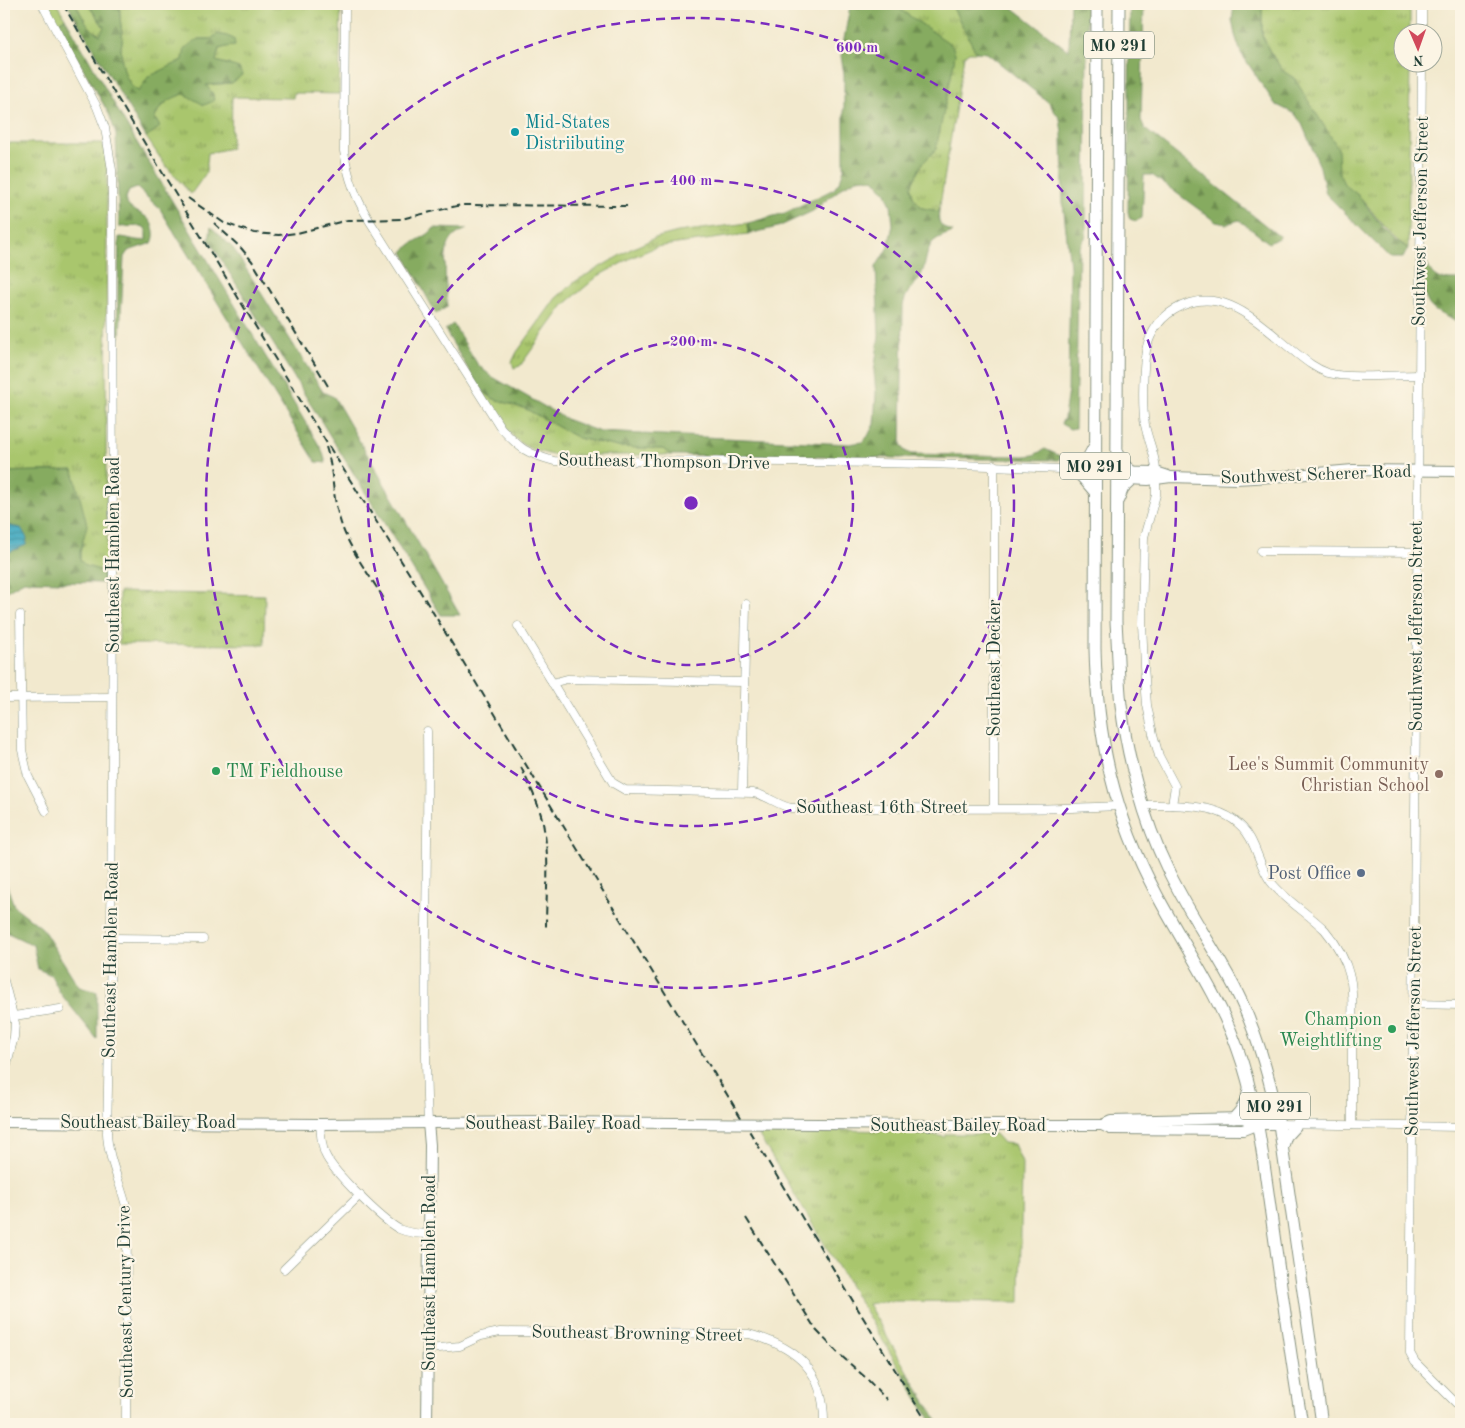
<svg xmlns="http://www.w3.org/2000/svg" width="1465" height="1428" font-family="'Old Standard TT',serif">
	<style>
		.grass { fill: url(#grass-tufts); stroke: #648250 }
		.forest { fill: url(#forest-firs); stroke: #52744a }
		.water { fill: url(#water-rules); stroke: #30737a }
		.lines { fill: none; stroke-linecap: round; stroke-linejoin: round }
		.minor-casing { stroke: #889381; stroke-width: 9 }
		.major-casing { stroke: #889381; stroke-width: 12 }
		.highway-casing { stroke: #889381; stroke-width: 13 }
		.minor { stroke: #fff; stroke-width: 8 }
		.major { stroke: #fff; stroke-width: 10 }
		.highway { stroke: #fff; stroke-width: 11 }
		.rail { stroke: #1f3d34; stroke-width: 2; stroke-dasharray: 8 4; stroke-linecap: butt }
		.major-bridge-casing { stroke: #889381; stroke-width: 12; stroke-linecap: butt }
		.major-bridge { stroke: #fff; stroke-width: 10 }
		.ring { fill: none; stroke: #7b2cbf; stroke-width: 2.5; stroke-dasharray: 9 6 }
		.culture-dot { fill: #0f9aa8; stroke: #fcf5e5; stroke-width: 2 }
		.leisure-dot { fill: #2e9e5b; stroke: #fcf5e5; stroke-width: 2 }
		.education-dot { fill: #8d6e63; stroke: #fcf5e5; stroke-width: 2 }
		.service-dot { fill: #5c6f8a; stroke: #fcf5e5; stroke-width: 2 }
		.labels { text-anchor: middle; stroke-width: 4.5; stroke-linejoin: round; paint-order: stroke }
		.shield { fill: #fcf5e5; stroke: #617469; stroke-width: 1 }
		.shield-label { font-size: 16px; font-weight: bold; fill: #1f3d34 }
		.culture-label { font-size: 18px; fill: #0d838f; stroke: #fcf5e5; text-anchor: start }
		.street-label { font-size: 18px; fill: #1f3d34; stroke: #fcf5e5 }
		.education-label { font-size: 18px; fill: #785e54; stroke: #fcf5e5; text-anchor: end }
		.leisure-label { font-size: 18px; fill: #27864d; stroke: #fcf5e5; text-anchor: start }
		.service-label { font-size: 18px; fill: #4e5e75; stroke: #fcf5e5; text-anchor: end }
		.centre { fill: #7b2cbf; stroke: #fcf5e5; stroke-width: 2.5 }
		.ring-label { font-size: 15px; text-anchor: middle; font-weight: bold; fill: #7b2cbf; stroke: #fcf5e5; stroke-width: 4.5; stroke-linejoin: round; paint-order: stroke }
	</style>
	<defs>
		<pattern id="grass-tufts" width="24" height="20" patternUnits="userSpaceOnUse" patternTransform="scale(1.25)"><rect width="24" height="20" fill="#a9c66d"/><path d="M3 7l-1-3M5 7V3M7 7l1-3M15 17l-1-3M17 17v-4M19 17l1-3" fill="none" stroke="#89a25a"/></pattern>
		<pattern id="forest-firs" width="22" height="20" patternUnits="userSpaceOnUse" patternTransform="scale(1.25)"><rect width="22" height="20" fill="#86ab60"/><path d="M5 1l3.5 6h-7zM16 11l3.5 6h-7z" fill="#6d8c50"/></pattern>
		<pattern id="water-rules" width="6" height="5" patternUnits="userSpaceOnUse" patternTransform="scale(1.25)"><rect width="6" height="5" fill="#40a9c0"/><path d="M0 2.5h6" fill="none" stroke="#358b9d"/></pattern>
	</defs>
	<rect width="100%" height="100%" fill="#fcf5e5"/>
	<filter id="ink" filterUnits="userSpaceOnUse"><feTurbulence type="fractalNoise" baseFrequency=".02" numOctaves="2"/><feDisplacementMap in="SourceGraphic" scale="10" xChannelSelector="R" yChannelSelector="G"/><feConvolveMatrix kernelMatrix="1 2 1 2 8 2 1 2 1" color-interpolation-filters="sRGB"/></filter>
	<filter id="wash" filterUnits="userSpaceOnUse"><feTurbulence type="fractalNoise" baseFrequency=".0096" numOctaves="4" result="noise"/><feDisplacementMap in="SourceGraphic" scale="20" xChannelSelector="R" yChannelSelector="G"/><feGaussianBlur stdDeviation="1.12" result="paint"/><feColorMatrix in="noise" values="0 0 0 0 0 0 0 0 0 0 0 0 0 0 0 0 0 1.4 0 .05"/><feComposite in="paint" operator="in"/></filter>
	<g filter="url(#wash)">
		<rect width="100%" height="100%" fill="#f2e9ce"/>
		<g class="grass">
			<polygon points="47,4 57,4 65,18 57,23"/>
			<path d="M 76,4 L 90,4 L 90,8 L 104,27 L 100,35 C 89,30 81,15 76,4 Z"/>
			<path d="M 120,4 L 341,4 L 339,94 L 294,93 L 293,98 L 232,97 L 231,148 L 208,153 L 206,173 L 191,194 L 165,165 L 146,137 L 159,127 L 155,118 L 158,111 L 170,99 L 206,85 L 232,83 L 229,64 L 222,63 L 216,61 L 219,49 L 226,47 L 211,39 L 198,39 L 183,60 L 138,91 C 126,86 121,63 121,50 C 121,45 123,40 122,35 C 121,24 119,15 120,4 Z"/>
			<polygon points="892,4 951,4 976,52 969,52 964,56 939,211 922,208 913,197 911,187 921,165 936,149 951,45"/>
			<path d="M 1262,4 L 1410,4 L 1410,32 L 1402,32 L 1402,62 L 1410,63 L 1408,248 C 1385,234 1377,215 1359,196 C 1355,192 1348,189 1344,184 C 1339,178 1338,169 1337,161 L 1294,78 L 1283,72 L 1269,50 L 1262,34 Z"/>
			<polygon points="4,143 103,143 107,159 106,470 108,584 103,583 103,571 86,566 80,560 80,552 83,543 73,470 4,472"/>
			<polygon points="748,223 748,234 656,247 633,257 598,276 564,305 520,366 514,368 512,362 517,352 556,298 576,281 631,249 655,238 678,232"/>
			<path d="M 475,381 L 485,393 L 494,399 L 526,409 L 578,438 L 618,447 L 663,449 L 671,455 L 552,455 C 542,452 531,450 522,444 C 503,431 488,400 475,381 Z"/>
			<polygon points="119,592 265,595 264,645 119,644"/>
			<polygon points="755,1129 907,1131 945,1137 946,1134 995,1134 1003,1143 1014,1144 1022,1163 1020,1302 885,1301 868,1304 908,1373 903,1374"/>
		</g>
		<g class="forest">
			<path d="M 67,4 L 76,4 C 81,15 89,30 100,35 L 104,27 L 90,7 L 90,4 L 120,4 C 119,15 121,24 122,35 C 123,40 121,45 121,50 C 121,62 126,87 139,91 L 148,77 L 183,60 L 185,48 L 198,39 L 211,39 L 217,34 L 227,36 L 234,39 L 235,46 L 226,47 L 219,49 L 216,61 L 239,68 L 242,75 L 232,83 L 206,85 L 213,94 L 214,101 L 204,105 L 184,94 C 171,98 159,104 155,118 L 160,127 L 146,137 Z"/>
			<path d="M 855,4 L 892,4 L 952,45 L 955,53 L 954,62 L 936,149 L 921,165 L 911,187 L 913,197 L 922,208 L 939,211 C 937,224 942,228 953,232 C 946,235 937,237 932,243 C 926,251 926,264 922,273 C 916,288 907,286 903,306 L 901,444 L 905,451 L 911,454 L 1025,456 L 1034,455 L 1045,449 L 1060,456 L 1059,460 L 671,455 L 663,449 L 618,447 L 578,438 L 526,409 L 494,399 L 485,393 L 475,381 L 445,330 L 453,324 L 478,365 L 491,376 L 568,420 L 600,432 L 849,444 L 862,442 L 868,436 L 874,424 L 876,393 L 874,372 L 879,336 L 876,267 L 888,247 L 893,225 L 891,205 L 886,193 L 875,180 L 866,178 L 857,179 L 844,186 L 813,211 L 778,227 L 748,234 L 748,223 L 785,213 L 834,189 L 840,181 L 844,169 L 844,74 L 841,56 L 850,6 Z"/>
			<polygon points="951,4 1008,4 1069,51 1070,4 1087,4 1086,236 1079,248 1075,428 1070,429 1061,424 1064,418 1068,390 1070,267 1063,203 1062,133 1060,119 1048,102 987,53 976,52"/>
			<polygon points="1130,4 1144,4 1141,120 1145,129 1280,237 1269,243 1239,220 1226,224 1216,222 1152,175 1144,175 1142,218 1136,221 1130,219 1128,212"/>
			<polygon points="1234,4 1262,4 1262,35 1269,50 1283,71 1294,78 1338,148 1339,173 1344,184 1359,196 1383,228 1396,241 1408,248 1403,258 1390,258 1326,194 1320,167 1302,124 1295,114 1275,104 1241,53 1235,35 1232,20"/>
			<path d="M 65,18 L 124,121 L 322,450 L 326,463 L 316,462 L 160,209 L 137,188 L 129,191 L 125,200 C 129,210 135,210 143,215 C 153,220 157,234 152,243 L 128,251 L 124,257 L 120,337 L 117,335 L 119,237 C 129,237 136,242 146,240 L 146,229 L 142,226 L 119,227 L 116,134 L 109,114 L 57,23 Z"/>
			<polygon points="211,227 233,248 323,392 334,397 460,615 441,615 209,240"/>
			<path d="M 434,228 L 467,229 C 461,232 455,234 451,240 C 441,254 447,290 447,307 L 436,314 L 403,252 C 413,239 426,239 434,228 Z"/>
			<path d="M 1426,261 C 1433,281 1441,280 1461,280 L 1461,325 C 1438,310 1423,313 1424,280 C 1424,273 1423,267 1426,261 Z"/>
			<polygon points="73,470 87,525 80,552 80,560 86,566 103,571 103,583 24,581 8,590 4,595 4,557 9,552 18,549 13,526 4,525 4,472"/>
			<polygon points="4,877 14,906 42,928 79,987 97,992 97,1039 60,993 51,975 38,969 33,945 8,933 4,927"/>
			<polygon points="908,1373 940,1424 933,1424 903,1374"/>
		</g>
		<polygon class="water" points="4,525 21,528 27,538 26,545 9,552 4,557"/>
	</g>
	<g filter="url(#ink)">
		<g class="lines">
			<g class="minor-casing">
				<g id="minor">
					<path d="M 42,4 L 97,107 L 105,128 L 112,170 L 113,587 L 111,950 L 107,1133 C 108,1160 121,1183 127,1210 L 126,1424"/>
					<path d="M 345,4 L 344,151 C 348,178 355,196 369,220 L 501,428 C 520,449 526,453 554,461 C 734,462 915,460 1095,471"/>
					<polyline points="1422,32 1422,4"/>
					<polyline points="1422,62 1410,1353 1415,1362 1461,1408"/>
					<polyline points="994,465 994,808"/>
					<path d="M 1156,472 C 1156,455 1148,441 1145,425 C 1142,407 1143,375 1145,357 C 1147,338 1157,320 1174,310 C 1222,281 1260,325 1296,353 C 1306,361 1316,369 1328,373 C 1350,379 1394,375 1419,375"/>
					<polyline points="1156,480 1156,495 1144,537 1142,623 1144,666 1147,705 1153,734 1159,756 1175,786 1172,805"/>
					<polyline points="1261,551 1416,552"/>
					<polyline points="20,615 22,750 28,776 46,811"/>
					<path d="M 518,626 L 613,783 L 625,790 L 753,793 C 767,795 777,805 791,808 C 900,806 1009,812 1118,806"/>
					<polyline points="552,683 567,679 744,682"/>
					<polyline points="4,698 112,697"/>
					<path d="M 427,731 C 429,862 422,992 428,1123"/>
					<polyline points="742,792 746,604"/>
					<path d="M 1143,805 C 1179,805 1229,801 1250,838 C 1258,852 1261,869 1271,882 C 1286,901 1308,913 1325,930 C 1336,943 1346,960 1350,977 C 1354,994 1352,1012 1352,1030 C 1352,1061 1352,1093 1352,1125"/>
					<polyline points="111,938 203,939"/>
					<polyline points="4,947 5,941"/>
					<polyline points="4,981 15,1023 14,1037 4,1075"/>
					<polyline points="1413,1004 1461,1005"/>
					<polyline points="14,1016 60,1009"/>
					<path d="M 320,1124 C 321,1134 321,1144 325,1154 C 332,1171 382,1220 399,1229 C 408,1233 419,1234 429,1234"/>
					<polyline points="1279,1124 1461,1127"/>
					<polyline points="284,1269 360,1195"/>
					<path d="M 429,1349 L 460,1346 L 481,1336 L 500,1332 L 749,1334 C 797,1347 825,1371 824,1424"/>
				</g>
			</g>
			<g class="major-casing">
				<g id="major">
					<polyline points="1095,471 1156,472 1168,476"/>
					<polyline points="1117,473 1129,479 1148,480 1171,477 1236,479 1272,477 1353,470 1461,471"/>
					<polyline points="4,1122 320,1124 544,1122"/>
					<polyline points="942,1125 1102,1125 1111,1121 1243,1118 1258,1124"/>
					<polyline points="1102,1125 1110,1129 1243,1130 1258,1124 1279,1124"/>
					<polyline points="427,1424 430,1145 428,1123"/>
				</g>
			</g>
			<g class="highway-casing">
				<g id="highway">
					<path d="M 1097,4 L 1095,649 C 1097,739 1114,815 1157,895 C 1184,946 1217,992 1237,1047 C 1257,1101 1263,1158 1271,1214 C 1281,1284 1290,1354 1302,1424"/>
					<path d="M 1119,4 L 1116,622 C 1118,649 1118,677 1121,705 C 1127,757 1144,821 1167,868 C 1185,906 1209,941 1229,977 C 1254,1022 1269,1073 1279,1124 L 1322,1424"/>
					<polyline points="1094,447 1088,458 1074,470 1083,478 1095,492"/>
					<polyline points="1118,453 1123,463 1132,471"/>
					<polyline points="1118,500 1123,488 1133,479"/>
					<path d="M 1234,1118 C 1243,1110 1247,1101 1249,1089"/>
					<polyline points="1283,1146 1286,1136 1298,1123"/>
				</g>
			</g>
			<use href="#minor" class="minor"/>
			<use href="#major" class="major"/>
			<use href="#highway" class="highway"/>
			<g class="rail">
				<polyline points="63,4 110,86 311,418 412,578 928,1424"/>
				<polyline points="188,198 224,223 254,233 279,235 297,233 348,220 401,219 461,205 627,206"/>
				<polyline points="214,223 241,248 252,261 328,386"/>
				<path d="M 326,447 C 334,471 332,497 340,520 C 348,548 369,574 384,599"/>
				<path d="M 521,767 C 530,787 541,807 544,829 C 550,861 546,895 546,927"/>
				<polyline points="746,1218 816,1330 838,1353 866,1378 887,1400"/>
			</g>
			<g class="major-bridge-casing">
				<polyline id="major-bridge" points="544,1122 942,1125"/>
			</g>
			<use href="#major-bridge" class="major-bridge"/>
		</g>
	</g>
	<g class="ring">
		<circle cx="691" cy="503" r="162"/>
		<circle cx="691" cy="503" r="323"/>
		<circle cx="691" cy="503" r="485"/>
	</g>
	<circle class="culture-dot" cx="515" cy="132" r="5"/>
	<g class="leisure-dot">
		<circle cx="216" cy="771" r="5"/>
		<circle cx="1392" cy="1029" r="5"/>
	</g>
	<circle class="education-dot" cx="1439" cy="774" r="5"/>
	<circle class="service-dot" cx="1361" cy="873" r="5"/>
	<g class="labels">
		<g class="shield">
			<rect x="1084" y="31.5" width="70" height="27" rx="4"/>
			<rect x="1060" y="452.5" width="70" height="27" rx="4"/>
			<rect x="1240" y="1092.5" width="70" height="27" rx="4"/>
		</g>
		<g class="shield-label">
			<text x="1119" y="51">MO 291</text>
			<text x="1095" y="472">MO 291</text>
			<text x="1275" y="1112">MO 291</text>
		</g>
		<g class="culture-label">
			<text x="525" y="128">Mid-States<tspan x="525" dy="21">Distriibuting</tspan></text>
		</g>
		<g class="street-label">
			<text transform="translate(1420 221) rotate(-89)" y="6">Southwest Jefferson Street</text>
			<text transform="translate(664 461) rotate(1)" y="6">Southeast Thompson Drive</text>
			<text transform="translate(1316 474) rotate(-2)" y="6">Southwest Scherer Road</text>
			<text transform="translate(113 555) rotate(-90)" y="6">Southeast Hamblen Road</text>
			<text transform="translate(1416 626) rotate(-90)" y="6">Southwest Jefferson Street</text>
			<text transform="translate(994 668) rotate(-90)" y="6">Southeast Decker</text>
			<text x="882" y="813">Southeast 16th Street</text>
			<text transform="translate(110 960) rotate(-89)" y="6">Southeast Hamblen Road</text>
			<text transform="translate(1413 1031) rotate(-89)" y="6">Southwest Jefferson Street</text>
			<text x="148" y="1128">Southeast Bailey Road</text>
			<text x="553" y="1129">Southeast Bailey Road</text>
			<text x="958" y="1131">Southeast Bailey Road</text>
			<text transform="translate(429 1273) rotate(-90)" y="6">Southeast Hamblen Road</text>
			<text transform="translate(125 1302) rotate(-91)" y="6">Southeast Century Drive</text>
			<text transform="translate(637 1333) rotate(1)" y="6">Southeast Browning Street</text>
		</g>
		<g class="education-label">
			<text x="1429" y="770">Lee's Summit Community<tspan x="1429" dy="21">Christian School</tspan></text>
		</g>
		<g class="leisure-label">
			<text x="226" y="777">TM Fieldhouse</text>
			<text x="1382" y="1025" text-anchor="end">Champion<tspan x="1382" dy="21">Weightlifting</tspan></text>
		</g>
		<g class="service-label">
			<text x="1351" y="879">Post Office</text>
		</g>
	</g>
	<circle cx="691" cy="503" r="8" class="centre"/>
	<g class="ring-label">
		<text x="857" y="52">600 m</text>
		<text x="691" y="185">400 m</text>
		<text x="691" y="346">200 m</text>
	</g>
	<rect width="1465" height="1428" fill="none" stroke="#fcf5e5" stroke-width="20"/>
	<g transform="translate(1418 48) rotate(178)"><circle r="24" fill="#fcf5e5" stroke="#a4ab9e"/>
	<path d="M0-4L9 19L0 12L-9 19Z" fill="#d1495b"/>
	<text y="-8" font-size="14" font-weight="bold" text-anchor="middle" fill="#1f3d34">N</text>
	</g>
</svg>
